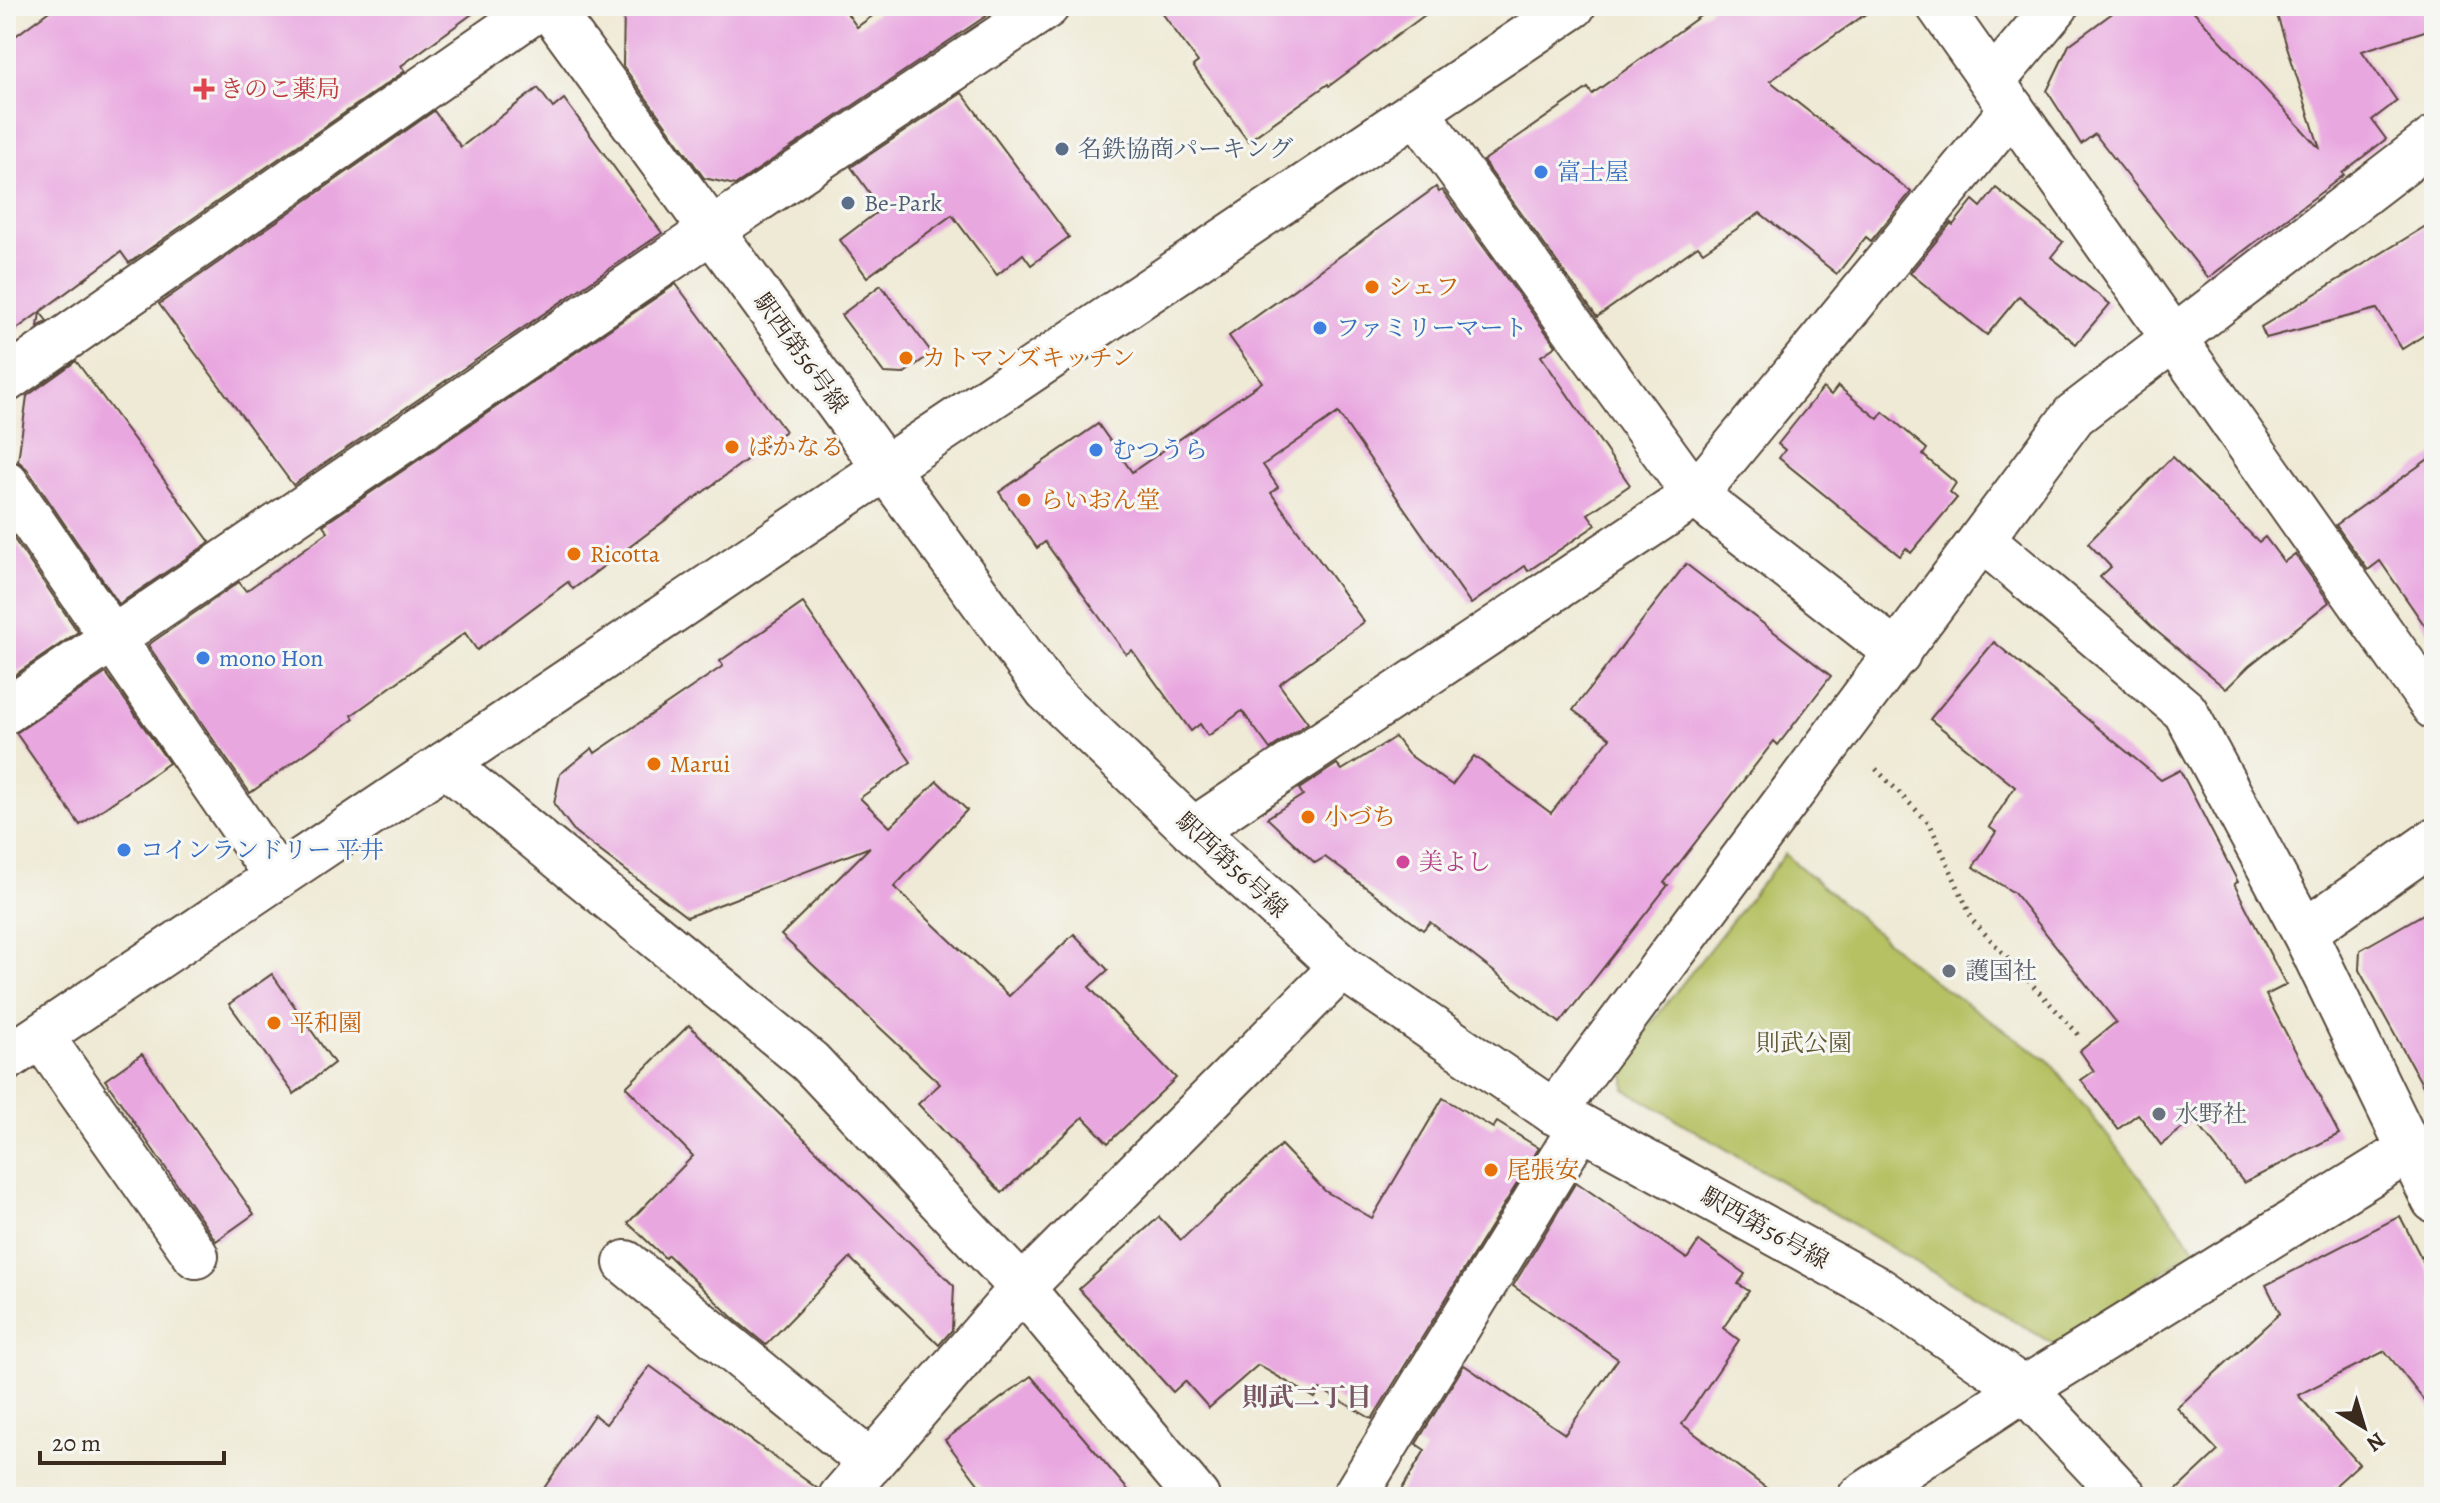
<svg xmlns="http://www.w3.org/2000/svg" width="2440" height="1503" font-family="Alegreya,'Noto Serif JP',serif">
	<style>
		.green { fill: #b5c163; stroke: #787640; stroke-width: 2 }
		.building { fill: #e9a7e0 }
		.lines { fill: none; stroke-linecap: round; stroke-linejoin: round }
		.minor-casing { stroke: #564739; stroke-width: 48 }
		.tertiary-casing { stroke: #564739; stroke-width: 48 }
		.path { stroke: #564739; stroke-width: 5; stroke-dasharray: 2 6; stroke-linecap: butt }
		.minor { stroke: #fff; stroke-width: 44 }
		.tertiary { stroke: #fff; stroke-width: 44 }
		.health-dot { fill: #e0444e; stroke: #f6f6f2; stroke-width: 3 }
		.service-dot { fill: #5c6f8a; stroke: #f6f6f2; stroke-width: 3 }
		.shop-dot { fill: #3f7fe0; stroke: #f6f6f2; stroke-width: 3 }
		.food-dot { fill: #e8710a; stroke: #f6f6f2; stroke-width: 3 }
		.hotel-dot { fill: #d1479c; stroke: #f6f6f2; stroke-width: 3 }
		.worship-dot { fill: #6b7280; stroke: #f6f6f2; stroke-width: 3 }
		.labels { text-anchor: middle; stroke-width: 6; stroke-linejoin: round; paint-order: stroke }
		.health-label { font-size: 24px; fill: #be3a42; stroke: #f6f6f2; text-anchor: start }
		.service-label { font-size: 24px; fill: #4e5e75; stroke: #f6f6f2; text-anchor: start }
		.shop-label { font-size: 24px; fill: #366cbe; stroke: #f6f6f2; text-anchor: start }
		.food-label { font-size: 24px; fill: #c56008; stroke: #f6f6f2; text-anchor: start }
		.street-label { font-size: 24px; fill: #3b2a1e; stroke: #f6f6f2 }
		.hotel-label { font-size: 24px; fill: #b23c85; stroke: #f6f6f2; text-anchor: start }
		.worship-label { font-size: 24px; fill: #5b616d; stroke: #f6f6f2; text-anchor: start }
		.park-label { font-size: 24px; fill: #605733; stroke: #f6f6f2 }
		.neighbourhood-label { font-size: 26px; font-weight: bold; fill: #785662; stroke: #f6f6f2 }
	</style>
	<rect width="100%" height="100%" fill="#f6f6f2"/>
	<filter id="ink" filterUnits="userSpaceOnUse"><feTurbulence type="fractalNoise" baseFrequency=".0125" numOctaves="2"/><feDisplacementMap in="SourceGraphic" scale="16" xChannelSelector="R" yChannelSelector="G"/><feConvolveMatrix kernelMatrix="1 2 1 2 8 2 1 2 1" color-interpolation-filters="sRGB"/></filter>
	<filter id="wash" filterUnits="userSpaceOnUse"><feTurbulence type="fractalNoise" baseFrequency=".006" numOctaves="4" result="noise"/><feDisplacementMap in="SourceGraphic" scale="32" xChannelSelector="R" yChannelSelector="G"/><feGaussianBlur stdDeviation="1.8" result="paint"/><feColorMatrix in="noise" values="0 0 0 0 0 0 0 0 0 0 0 0 0 0 0 0 0 1.4 0 .05"/><feComposite in="paint" operator="in"/></filter>
	<g filter="url(#wash)">
		<rect width="100%" height="100%" fill="#efead5"/>
		<polygon class="green" points="1785,854 1931,979 2049,1061 2196,1249 2055,1345 1625,1089 1625,1056"/>
		<g id="blocks">
			<g class="building">
				<polygon points="56,6 483,6 401,66 405,71 129,263 121,252 40,312 47,321 38,327 40,312 6,337 6,43"/>
				<polygon points="624,6 842,6 857,27 886,6 1001,6 735,185 704,178 623,66"/>
				<polygon points="1157,6 1437,6 1329,86 1328,84 1248,141 1193,66 1198,62"/>
				<polygon points="1714,6 1877,6 1770,81 1911,192 1871,241 1866,237 1837,274 1760,213 1703,252 1698,246 1597,317 1483,161 1588,88 1592,94"/>
				<polygon points="2122,6 2189,6 2320,149 2274,6 2434,6 2434,28 2362,51 2397,101 2372,120 2386,139 2342,173 2344,175 2208,278 2095,134 2081,144 2047,91 2069,45"/>
				<polygon points="538,88 553,108 564,99 662,233 293,485 159,304 434,111 461,147"/>
				<polygon points="962,93 1069,237 1031,265 1023,254 997,275 952,215 867,277 840,240 881,209 851,167"/>
				<polygon points="1436,187 1439,192 1442,190 1556,346 1541,356 1630,485 1588,514 1596,525 1528,571 1525,566 1471,604 1338,413 1263,465 1278,487 1271,493 1364,622 1279,684 1308,723 1270,749 1242,711 1208,736 1200,724 1191,731 1132,650 1126,654 1045,542 1037,548 999,492 1098,424 1132,472 1262,382 1229,336"/>
				<polygon points="1996,188 2063,242 2051,257 2110,304 2076,344 2019,296 1987,335 1910,273 1951,223 1953,225 1973,200 1981,207"/>
				<polygon points="2434,221 2434,329 2402,349 2377,309 2266,338 2261,327"/>
				<polygon points="676,284 785,431 573,589 568,582 477,650 465,633 352,715 354,719 250,793 148,645 239,582 246,591 328,532 323,525"/>
				<polygon points="881,285 932,353 903,374 884,373 841,315"/>
				<polygon points="76,361 210,542 119,604 27,469 18,461 27,396"/>
				<polygon points="1838,386 1878,419 1883,412 1892,419 1927,449 1923,455 1956,483 1950,492 1957,498 1911,553 1906,548 1900,556 1779,458 1785,450 1778,444 1798,419 1823,388 1831,395"/>
				<polygon points="2434,455 2434,639 2380,561 2368,570 2336,525"/>
				<polygon points="2172,457 2259,542 2265,537 2284,562 2295,554 2329,602 2249,666 2226,689 2154,629 2100,577 2111,567 2088,543"/>
				<polygon points="7,529 78,632 6,681 6,538"/>
				<polygon points="1686,564 1831,676 1778,745 1774,741 1664,883 1668,885 1560,1023 1430,922 1423,930 1325,857 1315,863 1267,818 1303,795 1299,789 1337,764 1342,770 1395,737 1408,754 1452,785 1474,756 1551,813 1610,738 1573,710"/>
				<polygon points="803,603 911,762 860,798 890,827 937,781 967,810 894,887 1009,996 1074,934 1108,970 1089,987 1176,1078 1108,1143 1083,1117 1002,1193 918,1104 940,1084 781,935 870,847 687,917 575,832 554,804 560,774 592,748 595,753 723,666 720,661"/>
				<polygon points="1994,642 2161,780 2180,770 2238,882 2234,884 2286,985 2266,995 2339,1134 2244,1183 2194,1119 2161,1145 2138,1114 2118,1129 2081,1080 2094,1071 2080,1051 2116,1022 2014,893 1973,867 1996,832 1989,827 2015,787 1930,719"/>
				<polygon points="106,673 169,763 80,825 16,733"/>
				<polygon points="2434,908 2434,1106 2359,970 2360,950"/>
				<polygon points="272,974 334,1063 294,1094 229,1004"/>
				<polygon points="689,1025 954,1286 952,1330 939,1345 850,1258 766,1345 733,1318 668,1255 665,1258 628,1223 693,1156 626,1087"/>
				<polygon points="142,1054 254,1214 216,1241 105,1080"/>
				<polygon points="1443,1098 1493,1128 1497,1122 1539,1148 1372,1419 1320,1389 1315,1398 1258,1365 1209,1408 1185,1381 1173,1392 1079,1289 1159,1217 1181,1240 1281,1145 1325,1191 1372,1218"/>
				<polygon points="1576,1182 1687,1259 1699,1241 1745,1274 1738,1284 1749,1291 1723,1328 1739,1340 1682,1424 1778,1497 1397,1497 1425,1450 1416,1444 1464,1365 1565,1434 1618,1359 1513,1286"/>
				<polygon points="2400,1216 2434,1283 2434,1413 2385,1351 2298,1395 2359,1464 2323,1497 2169,1497 2218,1451 2177,1408 2280,1313 2266,1285"/>
				<polygon points="650,1366 818,1489 817,1497 538,1497 594,1415 606,1424"/>
				<polygon points="1031,1376 1134,1497 988,1497 945,1440"/>
			</g>
		</g>
	</g>
	<g filter="url(#ink)">
		<use href="#blocks" fill-opacity="0" stroke="#564739" stroke-width="2"/>
		<g class="lines">
			<g class="minor-casing">
				<g id="minor">
					<polyline points="1939,6 2434,707"/>
					<polyline points="1993,81 2056,6"/>
					<polyline points="1416,111 1695,495 1898,654"/>
					<polyline points="6,380 541,6"/>
					<polyline points="6,483 277,877"/>
					<polyline points="1982,539 2185,711 2304,932 2434,1200"/>
					<polyline points="6,711 712,230 1047,6"/>
					<polyline points="445,764 810,1062 1022,1288 1197,1497"/>
					<polyline points="1193,830 1695,495 2012,109"/>
					<polyline points="2304,932 2434,841"/>
					<polyline points="41,1036 196,1256"/>
					<polyline points="1554,1112 2074,415 2434,139"/>
					<polyline points="626,1263 871,1463"/>
					<polyline points="841,1497 1022,1288 1342,967"/>
					<polyline points="1354,1497 1580,1128"/>
					<polyline points="1860,1497 2024,1389 2409,1150"/>
				</g>
			</g>
			<g class="tertiary-casing">
				<g id="tertiary">
					<polyline points="548,6 1047,690 1193,830 1342,967 1554,1112 1879,1290 2024,1389 2125,1497"/>
					<polyline points="6,1059 1573,6"/>
				</g>
			</g>
			<polyline class="path" points="1876,769 1930,824 1973,921 2080,1036"/>
			<use href="#minor" class="minor"/>
			<use href="#tertiary" class="tertiary"/>
		</g>
	</g>
	<path class="health-dot" d="M200 77h8v8h8v8h-8v8h-8v-8h-8v-8h8z"/>
	<g class="service-dot">
		<circle cx="1062" cy="149" r="8"/>
		<circle cx="848" cy="203" r="8"/>
	</g>
	<g class="shop-dot">
		<circle cx="1541" cy="172" r="8"/>
		<circle cx="1320" cy="328" r="8"/>
		<circle cx="1096" cy="450" r="8"/>
		<circle cx="203" cy="658" r="8"/>
		<circle cx="124" cy="850" r="8"/>
	</g>
	<g class="food-dot">
		<circle cx="1372" cy="287" r="8"/>
		<circle cx="906" cy="358" r="8"/>
		<circle cx="732" cy="447" r="8"/>
		<circle cx="1024" cy="500" r="8"/>
		<circle cx="574" cy="554" r="8"/>
		<circle cx="654" cy="764" r="8"/>
		<circle cx="1308" cy="817" r="8"/>
		<circle cx="274" cy="1023" r="8"/>
		<circle cx="1491" cy="1170" r="8"/>
	</g>
	<circle class="hotel-dot" cx="1403" cy="862" r="8"/>
	<g class="worship-dot">
		<circle cx="1949" cy="971" r="8"/>
		<circle cx="2159" cy="1114" r="8"/>
	</g>
	<g class="labels">
		<g class="health-label">
			<text x="220" y="97">きのこ薬局</text>
		</g>
		<g class="service-label">
			<text x="1078" y="157">名鉄協商パーキング</text>
			<text x="864" y="211">Be-Park</text>
		</g>
		<g class="shop-label">
			<text x="1557" y="180">富士屋</text>
			<text x="1336" y="336">ファミリーマート</text>
			<text x="1112" y="458">むつうら</text>
			<text x="219" y="666">mono Hon</text>
			<text x="140" y="858">コインランドリー 平井</text>
		</g>
		<g class="food-label">
			<text x="1388" y="295">シェフ</text>
			<text x="922" y="366">カトマンズキッチン</text>
			<text x="748" y="455">ばかなる</text>
			<text x="1040" y="508">らいおん堂</text>
			<text x="590" y="562">Ricotta</text>
			<text x="670" y="772">Marui</text>
			<text x="1324" y="825">小づち</text>
			<text x="290" y="1031">平和園</text>
			<text x="1507" y="1178">尾張安</text>
		</g>
		<g class="street-label">
			<text transform="translate(801 353) rotate(54)" y="8">駅西第56号線</text>
			<text transform="translate(1232 865) rotate(43)" y="8">駅西第56号線</text>
			<text transform="translate(1765 1228) rotate(29)" y="8">駅西第56号線</text>
		</g>
		<g class="hotel-label">
			<text x="1419" y="870">美よし</text>
		</g>
		<g class="worship-label">
			<text x="1965" y="979">護国社</text>
			<text x="2175" y="1122">水野社</text>
		</g>
		<g class="park-label">
			<text x="1804" y="1051">則武公園</text>
		</g>
		<g class="neighbourhood-label">
			<text x="1307" y="1406">則武二丁目</text>
		</g>
	</g>
	<rect width="2440" height="1503" fill="none" stroke="#f6f6f2" stroke-width="32"/>
	<g transform="translate(2364 1427) rotate(142)" stroke="#f6f6f2" stroke-width="6" paint-order="stroke">
	<path d="M0-6L14 30L0 20L-14 30Z" fill="#3b2a1e"/>
	<text y="-12" font-size="22" font-weight="bold" text-anchor="middle" fill="#3b2a1e">N</text>
	</g>
	<path d="M40 1451v12h184v-12" fill="none" stroke="#3b2a1e" stroke-width="4"/>
	<text x="52" y="1451" font-size="24" fill="#3b2a1e" stroke="#f6f6f2" stroke-width="6" paint-order="stroke">20 m</text>
</svg>
